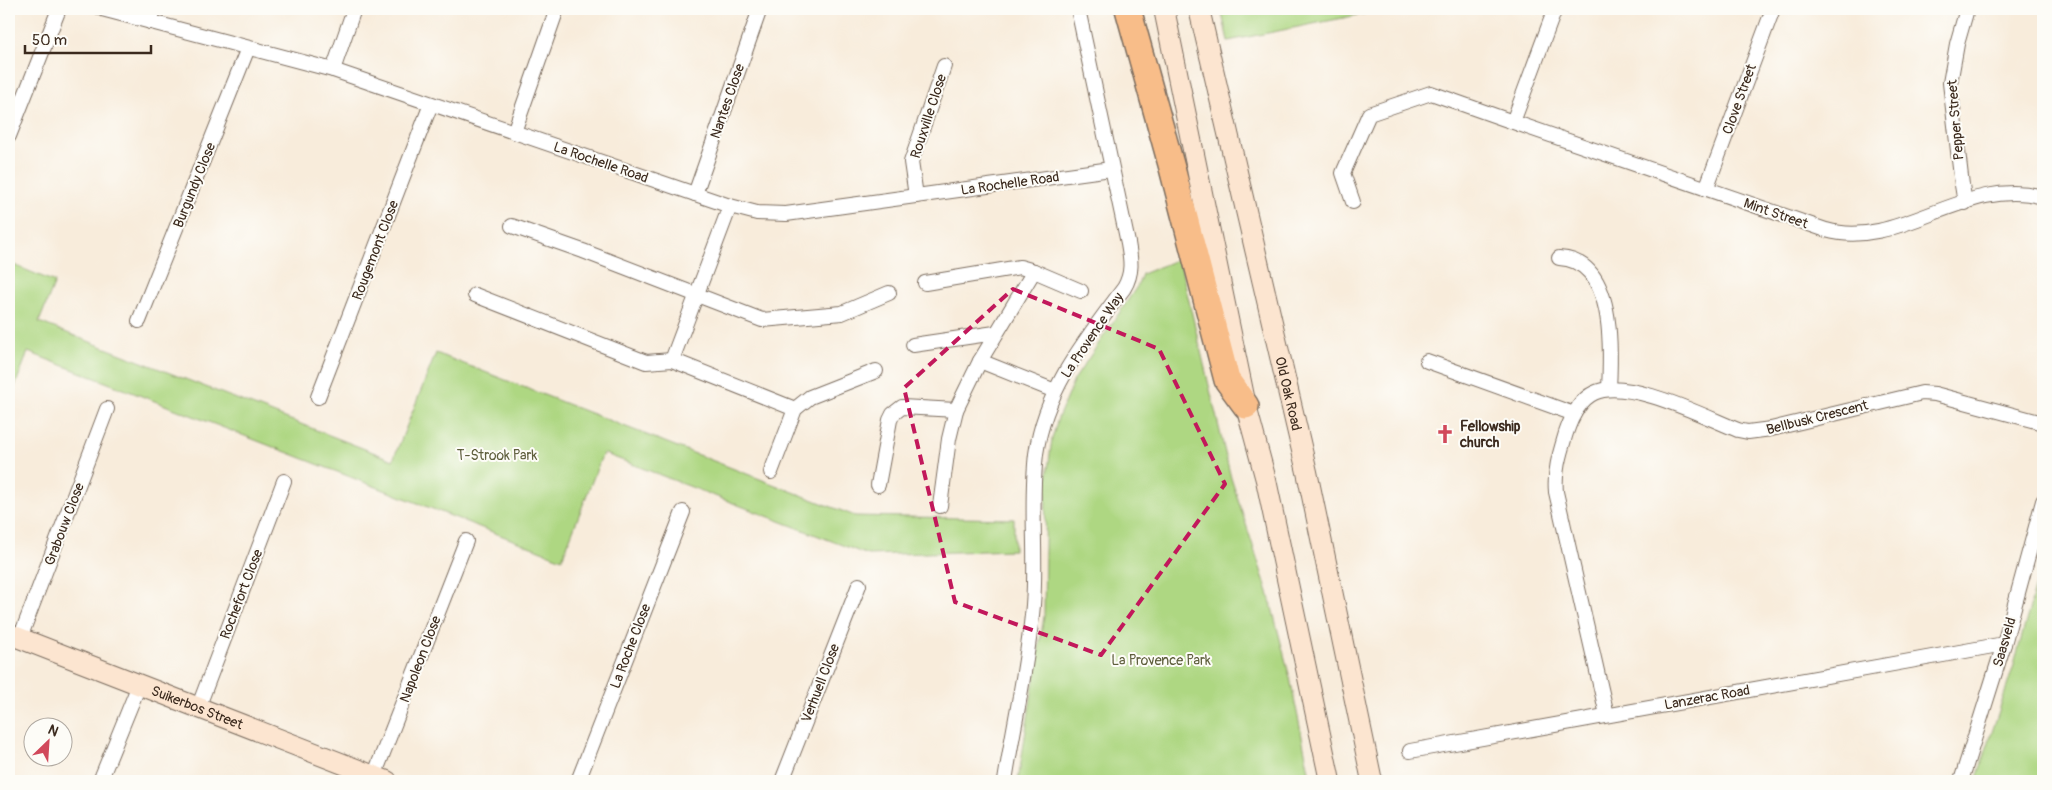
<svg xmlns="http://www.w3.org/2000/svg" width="2052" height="790" font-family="Pangolin,sans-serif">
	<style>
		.green { fill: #aed782; stroke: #748050 }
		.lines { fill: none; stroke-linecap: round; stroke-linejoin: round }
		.street-casing { stroke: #7d6e60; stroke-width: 16 }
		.secondary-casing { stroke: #7d6e60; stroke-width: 22 }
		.highway-casing { stroke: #7d6e60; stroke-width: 28 }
		.street { stroke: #fff; stroke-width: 14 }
		.secondary { stroke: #fce5d0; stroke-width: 20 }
		.highway { stroke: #f8bd89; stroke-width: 25 }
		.marked { fill: none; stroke: #c2185b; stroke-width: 4; stroke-dasharray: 10 6; stroke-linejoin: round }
		.labels { text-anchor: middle; stroke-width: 4; stroke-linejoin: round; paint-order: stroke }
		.street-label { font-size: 14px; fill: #3b2a1e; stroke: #fdfcf7 }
		.poi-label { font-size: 14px; font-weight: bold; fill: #3b2a1e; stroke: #fdfcf7; text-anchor: start }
		.park-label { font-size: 14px; fill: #5e5e3c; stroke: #fdfcf7 }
	</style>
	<rect width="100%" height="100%" fill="#fdfcf7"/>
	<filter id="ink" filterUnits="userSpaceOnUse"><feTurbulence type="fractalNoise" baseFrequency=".02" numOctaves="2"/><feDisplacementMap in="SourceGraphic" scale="10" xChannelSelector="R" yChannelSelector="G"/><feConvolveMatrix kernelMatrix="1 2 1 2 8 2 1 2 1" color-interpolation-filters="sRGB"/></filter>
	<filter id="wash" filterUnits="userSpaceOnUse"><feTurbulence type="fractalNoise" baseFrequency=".0096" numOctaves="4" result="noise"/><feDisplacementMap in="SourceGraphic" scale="20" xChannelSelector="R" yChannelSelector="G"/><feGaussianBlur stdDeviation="1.12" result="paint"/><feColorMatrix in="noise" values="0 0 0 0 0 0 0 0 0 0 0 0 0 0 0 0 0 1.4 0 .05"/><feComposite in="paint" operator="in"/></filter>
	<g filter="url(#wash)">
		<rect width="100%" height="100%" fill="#f8ecdb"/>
		<g class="green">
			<polygon points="1221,9 1373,9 1368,13 1228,41"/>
			<polygon points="1179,259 1231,478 1268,592 1290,678 1311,781 1018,781 1044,616 1046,484 1052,439 1058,418 1074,380 1138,285 1142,274"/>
			<polygon points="9,263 55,282 39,322 393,460 436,353 855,516 1014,519 1014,550 868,555 603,453 562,559 28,352 9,402"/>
			<polygon points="2043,559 2043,781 1976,781 2014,665"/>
		</g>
	</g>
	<g filter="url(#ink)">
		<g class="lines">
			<g class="street-casing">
				<g id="street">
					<polyline points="102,9 333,70 730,206 757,213 786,214 1111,169"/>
					<path d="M 1555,9 L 1513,122 L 1826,230 C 1899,251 1966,175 2043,197"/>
					<polyline points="150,22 154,9"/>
					<polyline points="333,70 354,9"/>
					<polyline points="514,132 557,9"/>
					<polyline points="9,136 59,9"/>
					<polyline points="1706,189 1773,9"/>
					<polyline points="695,194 760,9"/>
					<polyline points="916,196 911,162 944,66"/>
					<polyline points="1353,202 1343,173 1369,114 1431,93 1513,122"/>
					<polyline points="1965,203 1962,185 1950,83 1957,44 1967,9"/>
					<polyline points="512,226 583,251 762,320 842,313 889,293"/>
					<path d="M 1559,258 C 1616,260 1611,351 1609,389"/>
					<polyline points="925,283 1020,267 1034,271 1081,291"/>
					<polyline points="475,295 646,362 672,360 795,409"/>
					<polyline points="139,321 248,48"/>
					<polyline points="913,345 995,333"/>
					<polyline points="672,360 730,206"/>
					<polyline points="980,361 1055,391"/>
					<polyline points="1427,361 1574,414"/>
					<polyline points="318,397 431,104"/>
					<polyline points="771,472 795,409 810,397 876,371"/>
					<polyline points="878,485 890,420 893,414 902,407 956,410"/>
					<polyline points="940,506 949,439 956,410 980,361 1034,271"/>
					<polyline points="20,638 107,409"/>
					<polyline points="198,708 284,481"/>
					<path d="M 1607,715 L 1556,492 C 1554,471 1560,453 1566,433 C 1571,418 1579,400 1594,393 C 1627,377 1705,417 1738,430 L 1748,432 L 1771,429 L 1922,393 L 1935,394 L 2043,423"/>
					<polyline points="1410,751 2004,644"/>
					<polyline points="374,776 466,541"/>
					<polyline points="100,781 139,685"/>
					<polyline points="578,781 683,512"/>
					<polyline points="782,781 859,585"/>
					<path d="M 1005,781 C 1014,723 1028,664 1033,605 C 1037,555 1030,504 1036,454 C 1045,389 1086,339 1124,288 C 1133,273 1131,260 1128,243 L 1078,9"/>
					<polyline points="1961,781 2004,644 2043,501"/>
				</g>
			</g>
			<g class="secondary-casing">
				<g id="secondary">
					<polyline points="1164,9 1246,406 1266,480 1330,781"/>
					<path id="s1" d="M 1199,9 L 1307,472 L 1372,781"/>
					<path id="s2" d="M 9,634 L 387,781"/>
				</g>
			</g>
			<g class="highway-casing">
				<polyline id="highway" points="1128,9 1172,168 1227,380 1246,406"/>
			</g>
			<use href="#street" class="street"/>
			<use href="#secondary" class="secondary"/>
			<use href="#highway" class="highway"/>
		</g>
	</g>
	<path class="marked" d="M 1013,289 L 1159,349 L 1225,484 L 1101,655 L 955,602 L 904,388 Z"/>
	<defs>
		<g id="church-bare" transform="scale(1.5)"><path d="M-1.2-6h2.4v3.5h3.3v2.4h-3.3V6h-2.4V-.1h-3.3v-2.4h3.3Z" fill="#d1495b" stroke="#fdfcf7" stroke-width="2.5" paint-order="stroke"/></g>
	</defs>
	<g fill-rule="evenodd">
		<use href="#church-bare" x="1445" y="434"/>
	</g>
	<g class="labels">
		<g class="street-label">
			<text transform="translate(1739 99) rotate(-70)" y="5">Clove Street</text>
			<text transform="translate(727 101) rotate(-71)" y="5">Nantes Close</text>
			<text transform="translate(928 116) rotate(-72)" y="5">Rouxville Close</text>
			<text transform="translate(1955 120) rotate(-95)" y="5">Pepper Street</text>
			<text transform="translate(601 162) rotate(19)" y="5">La Rochelle Road</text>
			<text transform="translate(1010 183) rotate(-8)" y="5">La Rochelle Road</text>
			<text transform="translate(194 185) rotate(-68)" y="5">Burgundy Close</text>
			<text transform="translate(1776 213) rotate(19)" y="5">Mint Street</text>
			<text transform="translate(375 250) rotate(-69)" y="5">Rougemont Close</text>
			<text transform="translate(1092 335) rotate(-56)" y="5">La Provence Way</text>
			<text dy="5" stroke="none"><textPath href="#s1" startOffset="395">Old Oak Road</textPath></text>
			<text transform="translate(1817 417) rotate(-14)" y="5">Bellbusk Crescent</text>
			<text transform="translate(64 524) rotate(-69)" y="5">Grabouw Close</text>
			<text transform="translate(241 594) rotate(-69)" y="5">Rochefort Close</text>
			<text transform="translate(2004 642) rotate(-74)" y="5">Saasveld</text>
			<text transform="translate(630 646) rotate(-69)" y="5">La Roche Close</text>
			<text transform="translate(420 659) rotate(-69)" y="5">Napoleon Close</text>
			<text transform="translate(820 683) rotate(-69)" y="5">Verhuell Close</text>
			<text transform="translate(1707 697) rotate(-10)" y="5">Lanzerac Road</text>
			<text dy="5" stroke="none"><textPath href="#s2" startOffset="202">Suikerbos Street</textPath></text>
		</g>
		<g class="poi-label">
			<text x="1460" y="431">Fellowship<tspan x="1460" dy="16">church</tspan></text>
		</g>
		<g class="park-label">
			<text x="497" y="460">T-Strook Park</text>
			<text x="1161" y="665">La Provence Park</text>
		</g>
	</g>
	<rect width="2052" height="790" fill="none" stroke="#fdfcf7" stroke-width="30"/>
	<g transform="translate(48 742) rotate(25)"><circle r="24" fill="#fdfcf7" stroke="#afa8a0"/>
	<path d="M0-4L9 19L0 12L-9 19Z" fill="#d1495b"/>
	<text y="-8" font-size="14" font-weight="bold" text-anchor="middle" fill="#3b2a1e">N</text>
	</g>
	<path d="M25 45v8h126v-8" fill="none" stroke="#3b2a1e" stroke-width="2.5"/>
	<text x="32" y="45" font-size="15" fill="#3b2a1e" stroke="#fdfcf7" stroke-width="4" paint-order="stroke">50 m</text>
</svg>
